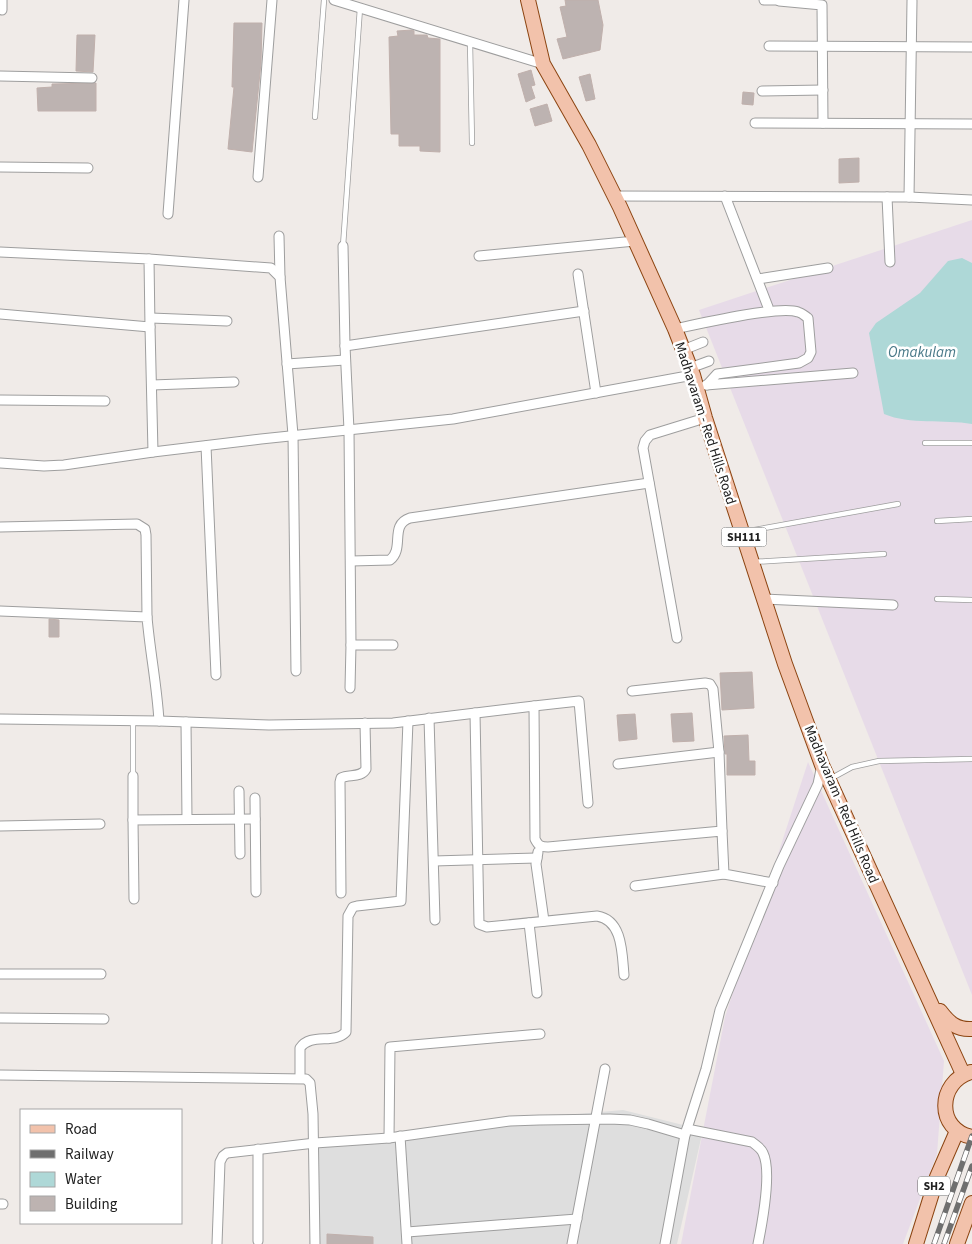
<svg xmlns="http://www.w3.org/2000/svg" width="972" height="1244" font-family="'Source Sans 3',sans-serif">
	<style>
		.residential { fill: #dedede }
		.industrial { fill: #e7dbe8 }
		.water { fill: #aed8d7 }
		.building { fill: #bdb3b1; stroke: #c0b0ac }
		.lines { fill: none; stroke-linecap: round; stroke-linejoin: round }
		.lane-casing { stroke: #9e9e9e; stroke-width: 6 }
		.street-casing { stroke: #9e9e9e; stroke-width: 11 }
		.primary-casing { stroke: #8c4411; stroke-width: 16 }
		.lane { stroke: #fff; stroke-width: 4.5 }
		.street { stroke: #fff; stroke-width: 9 }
		.primary { stroke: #f2c2ab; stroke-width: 14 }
		.rail-casing { stroke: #6f6f6f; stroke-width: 5.5 }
		.rail { stroke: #fff; stroke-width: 4; stroke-dasharray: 11; stroke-linecap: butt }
		.labels { text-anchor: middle; stroke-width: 5; stroke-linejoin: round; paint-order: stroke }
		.shield { fill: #fff; stroke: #646464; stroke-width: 1 }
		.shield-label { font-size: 12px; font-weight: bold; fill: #212121 }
		.street-label { font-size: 14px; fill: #212121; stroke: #fff }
		.water-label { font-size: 15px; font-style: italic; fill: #497988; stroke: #fff }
	</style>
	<rect width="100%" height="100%" fill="#f0ebe8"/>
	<polygon class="residential" points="623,1110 703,1130 677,1244 309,1244 315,1145 533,1118"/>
	<g class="industrial">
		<polygon points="972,220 972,995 699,310"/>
		<polygon points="808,762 944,1061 937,1154 903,1244 681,1244 725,1017"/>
	</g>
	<path class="water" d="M 962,258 L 972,263 L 972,424 C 944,419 910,425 884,414 L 869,333 L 876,323 L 920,293 L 948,261 Z"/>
	<g class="building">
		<polygon points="565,0 598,0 603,25 600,50 563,59 557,39 567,37 560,7 566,6"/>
		<polygon points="234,23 262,23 261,63 252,152 228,149 234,87 232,87"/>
		<polygon points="412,30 414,31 414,35 427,35 428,38 440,39 440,152 420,151 420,146 399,146 399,134 391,134 389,37 398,36 397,31"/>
		<polygon points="77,35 95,35 93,72 76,71"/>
		<polygon points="531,70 535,85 531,86 535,98 526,102 518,74"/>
		<polygon points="590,74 595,99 586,101 579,77"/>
		<polygon points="96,83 96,111 38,111 37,88 52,87 52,84"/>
		<polygon points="743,92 754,93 753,105 742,104"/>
		<polygon points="547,104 552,121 535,126 530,109"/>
		<polygon points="859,158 859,182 839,183 839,159"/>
		<polygon points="49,619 59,620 59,637 49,637"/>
		<polygon points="752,672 754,708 722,710 720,673"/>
		<polygon points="692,713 694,741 673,742 671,714"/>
		<polygon points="635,714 637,739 619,741 617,715"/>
		<polygon points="748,735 749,761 755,761 755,775 727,775 727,754 725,754 724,736"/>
		<polygon points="327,1234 373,1237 373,1244 327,1244"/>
	</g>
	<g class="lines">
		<g class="lane-casing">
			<g id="lane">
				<polyline points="470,42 472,143"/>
				<polyline points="315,117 324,0"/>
				<polyline points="343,246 360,8"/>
				<polyline points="925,443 972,443"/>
				<polyline points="937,521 972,519"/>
				<polyline points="743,532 898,504"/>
				<polyline points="753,562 884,554"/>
				<polyline points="937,599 972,600"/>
				<polyline points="133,720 133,776"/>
				<polyline points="830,779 852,767 879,761 972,759"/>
			</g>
		</g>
		<g class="street-casing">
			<g id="street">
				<polyline points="334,0 543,64"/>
				<polyline points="764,0 780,0"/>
				<polyline points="779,1 822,5 823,123"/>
				<polyline points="2,10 2,0"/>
				<polyline points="769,46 972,47"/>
				<polyline points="0,76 92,78"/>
				<polyline points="762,91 823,90"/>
				<polyline points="755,123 972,124"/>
				<polyline points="0,167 88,168"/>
				<polyline points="258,177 272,0"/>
				<polyline points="614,196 909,197 972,200"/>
				<polyline points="725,196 768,307"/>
				<polyline points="887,197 890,262"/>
				<polyline points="909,197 912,1"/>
				<polyline points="168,214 184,0"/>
				<polyline points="279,236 280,277"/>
				<polyline points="343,246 345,346 349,430 351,645 393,645"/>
				<polyline points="0,252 149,259 150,327 0,314"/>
				<polyline points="479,256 635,241"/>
				<polyline points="149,259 271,268 280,277 293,435 296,671"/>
				<polyline points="578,274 596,393"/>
				<polyline points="758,279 828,268"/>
				<polyline points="151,318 227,321"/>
				<polyline points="150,327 153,452"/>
				<path d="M 675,329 C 698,324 780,305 798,312 C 802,313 805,316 808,318 L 811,352 L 808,358 L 799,363 L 717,374 L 707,385"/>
				<polyline points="345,346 584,311"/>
				<polyline points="683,350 703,342"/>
				<polyline points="287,364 345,360"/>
				<polyline points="690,368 709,361"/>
				<polyline points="152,385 234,382"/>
				<polyline points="706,385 853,373"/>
				<polyline points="0,400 105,401"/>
				<polyline points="206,446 216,675"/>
				<polyline points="0,463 44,466 64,465 153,452 261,439 453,419 693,375"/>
				<polyline points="0,527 137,524 145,529 146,535 147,617"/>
				<path d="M 351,561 L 390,560 C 405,548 389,525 410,518 L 649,483"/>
				<polyline points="764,599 893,605"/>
				<path d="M 0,611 L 147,617 C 150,652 157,686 159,721"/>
				<polyline points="677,638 643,448 645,441 650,435 705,418"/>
				<polyline points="350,688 351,645"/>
				<polyline points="632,691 705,683 710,684 713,689 719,752 722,831"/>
				<polyline points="534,706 579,701 588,803"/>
				<path d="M 475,713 L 479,924 L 487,927 L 597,916 C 623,920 622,954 624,975"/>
				<polyline points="429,718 435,920"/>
				<path d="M 0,719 L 159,721 L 269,725 L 393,723 L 534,706 L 535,839 C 538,845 540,847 548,847 L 722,831 L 724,874 L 773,883"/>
				<polyline points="186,722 187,819"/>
				<polyline points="618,764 719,752"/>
				<polyline points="133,776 133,820"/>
				<polyline points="239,791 240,854"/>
				<polyline points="255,798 256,892"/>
				<polyline points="0,826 100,824"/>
				<polyline points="538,852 536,864 544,921"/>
				<polyline points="434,861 537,858"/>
				<polyline points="635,886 724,874"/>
				<path d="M 341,893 L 340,782 L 341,778 C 349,774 361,778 366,769 L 365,723"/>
				<polyline points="134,899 133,820 255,819"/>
				<polyline points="529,923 537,993"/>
				<polyline points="0,974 101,974"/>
				<polyline points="0,1018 104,1019"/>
				<polyline points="0,1075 306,1079 310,1083 313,1114 315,1244"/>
				<path d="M 300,1078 L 300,1048 C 311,1032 334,1045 346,1032 L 348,916 L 353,907 L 357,906 L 401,901 L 408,721"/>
				<path d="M 687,1129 L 752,1142 C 757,1146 761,1148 763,1153 C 772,1171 762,1224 758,1244"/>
				<polyline points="400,1136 407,1244"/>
				<polyline points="389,1138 390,1047 540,1034"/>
				<polyline points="0,1204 3,1204"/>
				<polyline points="407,1232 577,1219"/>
				<polyline points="258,1241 258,1149"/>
				<polyline points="217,1244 220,1162 223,1156 227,1153 315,1143 389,1138 510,1121 539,1120 610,1119 630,1120 648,1124 685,1135"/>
				<polyline points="572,1244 605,1069"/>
				<polyline points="665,1244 685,1135 706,1069 720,1010 779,866 818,784 822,765"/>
			</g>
		</g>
		<g class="primary-casing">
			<g id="primary">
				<polyline points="528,0 543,64 589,145 620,207 675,329 693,375 705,418 785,664 822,765 963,1074"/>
				<path d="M 940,1011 C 949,1023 957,1030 972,1029"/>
				<path d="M 971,1072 C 937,1082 936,1130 972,1137"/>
				<polyline points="916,1244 937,1177 957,1131"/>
				<polyline points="957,1244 972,1203"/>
			</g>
		</g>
		<use href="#lane" class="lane"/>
		<use href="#street" class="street"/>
		<use href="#primary" class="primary"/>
		<g class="rail-casing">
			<g id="rail">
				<polyline points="934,1244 972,1136"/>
				<polyline points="944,1244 972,1166"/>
			</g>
		</g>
		<use href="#rail" class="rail"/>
	</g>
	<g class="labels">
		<g class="shield">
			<rect x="721.5" y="527.5" width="45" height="19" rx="4"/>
			<rect x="918" y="1176.5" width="32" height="19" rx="4"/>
		</g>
		<g class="shield-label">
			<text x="744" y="541">SH111</text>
			<text x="934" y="1190">SH2</text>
		</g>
		<g class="street-label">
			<text transform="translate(706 423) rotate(72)" y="5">Madhavaram - Red Hills Road</text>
			<text transform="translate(842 804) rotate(67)" y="5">Madhavaram - Red Hills Road</text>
		</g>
		<g class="water-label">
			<text x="922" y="357">Omakulam</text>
		</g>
	</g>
	<rect x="20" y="1109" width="162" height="115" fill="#ffffff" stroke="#a6a6a6"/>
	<rect x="30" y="1125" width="25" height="8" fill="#f2c2ab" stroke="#a6a6a6"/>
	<text x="65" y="1134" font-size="15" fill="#212121">Road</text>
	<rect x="30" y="1150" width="25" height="8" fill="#6f6f6f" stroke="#a6a6a6"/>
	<text x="65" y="1159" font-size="15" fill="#212121">Railway</text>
	<rect x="30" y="1172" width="25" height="15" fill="#aed8d7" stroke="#a6a6a6"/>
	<text x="65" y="1184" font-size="15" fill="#212121">Water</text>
	<rect x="30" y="1196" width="25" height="15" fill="#bdb3b1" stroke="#a6a6a6"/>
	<text x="65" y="1209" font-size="15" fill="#212121">Building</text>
</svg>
